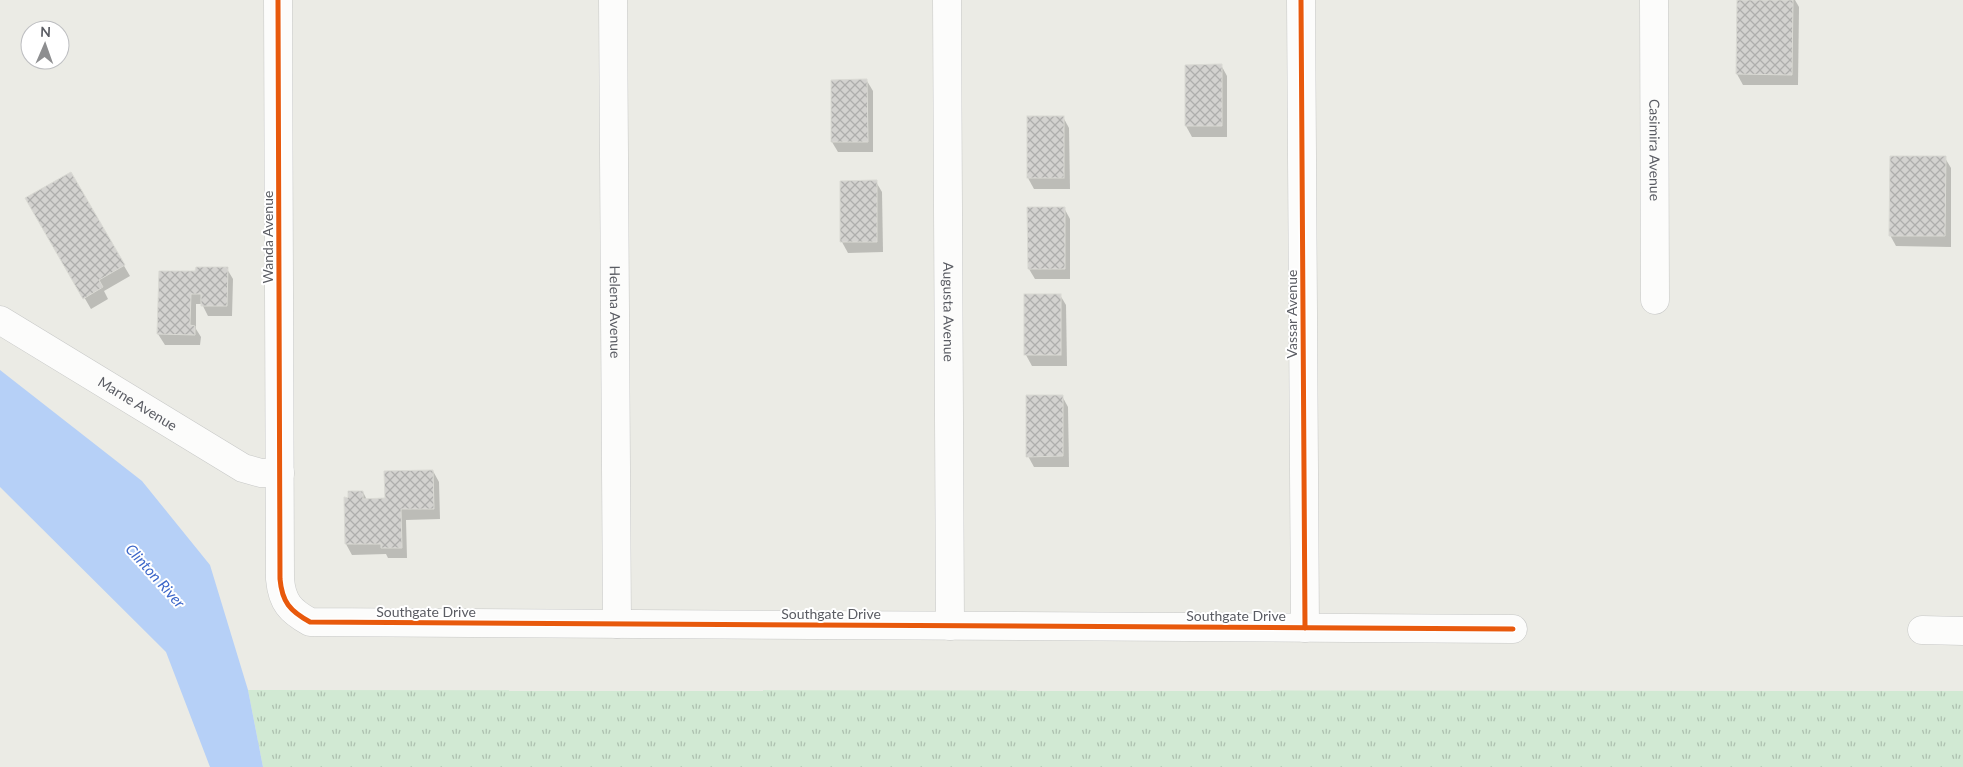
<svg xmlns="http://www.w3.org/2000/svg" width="1963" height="767" font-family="Lato,sans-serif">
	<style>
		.grass { fill: url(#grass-tufts) }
		.water { fill: #b6d0f7 }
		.shadow { fill: #0003 }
		.building { fill: url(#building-cross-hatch); stroke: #dadad4 }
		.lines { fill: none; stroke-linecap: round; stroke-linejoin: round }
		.minor-casing { stroke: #c7c8c7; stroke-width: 29 }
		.minor { stroke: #fcfcfb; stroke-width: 28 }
		.cycleway-casing { stroke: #fff; stroke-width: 8 }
		.cycleway { stroke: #e8590c; stroke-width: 5 }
		.labels { text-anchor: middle; stroke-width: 4; stroke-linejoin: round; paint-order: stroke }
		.street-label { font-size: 14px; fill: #5a5c63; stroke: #fff }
		.water-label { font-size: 15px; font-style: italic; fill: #3d67c9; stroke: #fff }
	</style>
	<defs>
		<pattern id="grass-tufts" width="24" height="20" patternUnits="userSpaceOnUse" patternTransform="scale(1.25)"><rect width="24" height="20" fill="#d1e9d3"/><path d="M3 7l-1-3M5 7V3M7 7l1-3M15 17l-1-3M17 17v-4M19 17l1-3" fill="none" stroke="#adc0af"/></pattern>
		<pattern id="building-cross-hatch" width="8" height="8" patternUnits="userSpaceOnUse" patternTransform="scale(1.25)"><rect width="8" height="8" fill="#d3d2cf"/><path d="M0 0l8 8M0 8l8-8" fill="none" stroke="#aeaeac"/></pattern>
	</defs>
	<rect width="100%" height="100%" fill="#ebebe5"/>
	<polygon class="grass" points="248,690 1963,691 1963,767 263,767"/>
	<polygon class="water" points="0,370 142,481 210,565 248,690 263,767 210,767 166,652 0,487"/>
	<g class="shadow">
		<polygon points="1738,0 1795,0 1799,7 1798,85 1743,85 1737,74"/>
		<polygon points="1221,65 1227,76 1227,137 1192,137 1186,126 1186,66"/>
		<polygon points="867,81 873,91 873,152 838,152 832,142"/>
		<polygon points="1028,117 1063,117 1069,128 1070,189 1034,189 1028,178"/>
		<polygon points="1945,158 1951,168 1951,247 1896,246 1890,235"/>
		<polygon points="70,174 130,276 104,291 108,299 91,309 27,198"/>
		<polygon points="876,182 882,192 883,252 848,253 842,242"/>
		<polygon points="1064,208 1070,219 1070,279 1035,279 1029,269"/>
		<polygon points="227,269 233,279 232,316 208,316 202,304 196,304 196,329 201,337 200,345 165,345 158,334 197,273"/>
		<polygon points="1025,295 1060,295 1066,305 1067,366 1032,366 1026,355"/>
		<polygon points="1062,396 1068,407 1069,467 1034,467 1028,456"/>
		<polygon points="433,471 439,482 440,519 406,520 407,558 388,558 386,554 352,555 346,544 349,499 363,492 367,500 386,500"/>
	</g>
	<g class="building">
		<polygon points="1737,0 1793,0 1792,75 1736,74"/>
		<polygon points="1222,64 1222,126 1185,126 1185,65"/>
		<polygon points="867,79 868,142 831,142 831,80"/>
		<rect x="1027" y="116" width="37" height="62"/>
		<polygon points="1890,156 1946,156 1945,236 1889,236"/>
		<polygon points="71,172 125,265 99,280 103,287 83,299 25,198"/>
		<polygon points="877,180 877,242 840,242 840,181"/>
		<polygon points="1027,207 1065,207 1065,269 1028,269"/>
		<polygon points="196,267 228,267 227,306 201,306 201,294 191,294 190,325 195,326 195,335 157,334 159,271 195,271"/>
		<rect x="1024" y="294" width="37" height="61"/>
		<polygon points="1026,395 1063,395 1063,456 1026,457"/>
		<polygon points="433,470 434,509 401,509 402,548 381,548 381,544 345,544 344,497 348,498 348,491 363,491 363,499 385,498 384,471"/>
	</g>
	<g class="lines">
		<g class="minor-casing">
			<g id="minor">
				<path d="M 278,0 L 280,579 C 282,602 290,611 310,622 L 1513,629"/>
				<path id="s1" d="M 613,0 L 617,624"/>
				<path id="s2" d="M 947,0 L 950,626"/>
				<polyline points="1301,0 1305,628"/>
				<path id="s3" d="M 1654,0 L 1655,300"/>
				<path id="s4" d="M 0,320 L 243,468 L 261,473 L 280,473"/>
				<polyline points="1922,630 1963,631"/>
			</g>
		</g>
		<use href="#minor" class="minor"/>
		<g class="cycleway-casing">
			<g id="cycleway">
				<path d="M 278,0 L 280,579 C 282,602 290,611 310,622 L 1513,629"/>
				<polyline points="1301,0 1305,628"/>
			</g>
		</g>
		<use href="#cycleway" class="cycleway"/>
	</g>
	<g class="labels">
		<g class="street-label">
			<text dy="5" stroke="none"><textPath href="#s3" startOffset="150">Casimira Avenue</textPath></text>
			<text transform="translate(268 237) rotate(-90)" y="5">Wanda Avenue</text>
			<text dy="5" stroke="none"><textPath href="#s1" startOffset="312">Helena Avenue</textPath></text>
			<text dy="5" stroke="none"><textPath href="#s2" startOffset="312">Augusta Avenue</textPath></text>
			<text transform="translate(1292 314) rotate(-90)" y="5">Vassar Avenue</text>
			<text dy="5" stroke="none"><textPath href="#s4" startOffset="161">Marne Avenue</textPath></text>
			<text x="426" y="617">Southgate Drive</text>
			<text x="831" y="619">Southgate Drive</text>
			<text x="1236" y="621">Southgate Drive</text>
		</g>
		<g class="water-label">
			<text transform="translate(155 576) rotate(48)" y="5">Clinton River</text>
		</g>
	</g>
	<g transform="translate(45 45) rotate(2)"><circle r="24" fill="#ffffff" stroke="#bdbec1"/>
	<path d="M0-4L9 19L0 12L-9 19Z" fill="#8d8e90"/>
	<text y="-8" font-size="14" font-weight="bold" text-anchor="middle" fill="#5a5c63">N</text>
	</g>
</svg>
